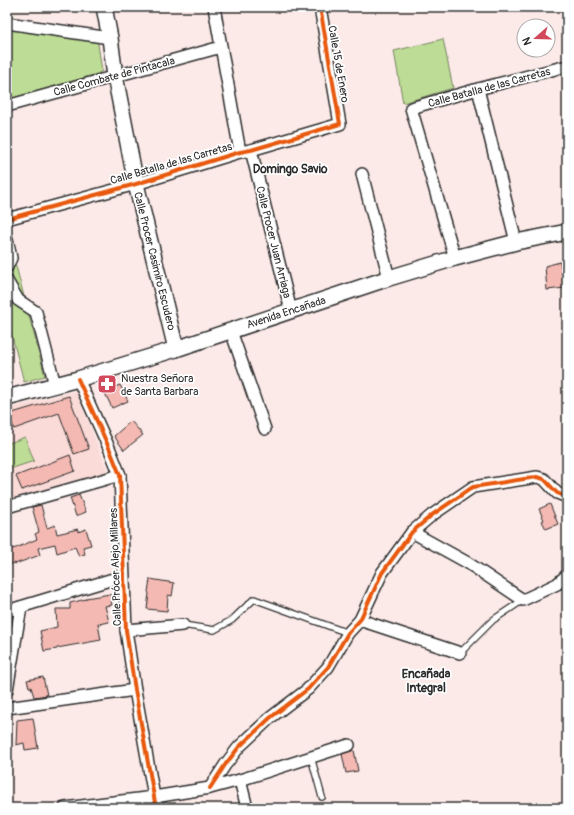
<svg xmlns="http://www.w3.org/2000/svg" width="574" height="815" font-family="Pangolin,sans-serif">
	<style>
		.built { fill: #fadbd8 }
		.green { fill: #bddc95; stroke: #748460 }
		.building { fill: #f4b9b2; stroke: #2b2b2b }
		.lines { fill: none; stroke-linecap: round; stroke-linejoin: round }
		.lane-casing { stroke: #2b2b2b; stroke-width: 8 }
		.street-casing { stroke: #2b2b2b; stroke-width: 14 }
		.secondary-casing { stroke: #2b2b2b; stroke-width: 18 }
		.lane { stroke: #fff; stroke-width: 5.5 }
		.street { stroke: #fff; stroke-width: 11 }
		.secondary { stroke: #fff; stroke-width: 15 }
		.cycleway-casing { stroke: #fff; stroke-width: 6 }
		.cycleway { stroke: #e8590c; stroke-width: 4 }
		.labels { text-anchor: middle; stroke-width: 3.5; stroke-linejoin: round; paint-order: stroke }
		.street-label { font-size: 11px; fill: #2b2b2b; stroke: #fff }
		.poi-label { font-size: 11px; fill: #2b2b2b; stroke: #fff; text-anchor: start }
		.neighbourhood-label { font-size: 12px; font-weight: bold; fill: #2b2b2b; stroke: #fff }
	</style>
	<rect width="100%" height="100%" fill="#fceae8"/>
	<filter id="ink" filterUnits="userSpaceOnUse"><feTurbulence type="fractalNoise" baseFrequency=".025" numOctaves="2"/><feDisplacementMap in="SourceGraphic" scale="8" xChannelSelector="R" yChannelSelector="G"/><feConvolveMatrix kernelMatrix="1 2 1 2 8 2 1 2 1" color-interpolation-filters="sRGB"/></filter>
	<g filter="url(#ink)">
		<polygon class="built" points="76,391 108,472 7,501 7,409"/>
		<g class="green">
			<polygon points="7,27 96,41 98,44 102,71 97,74 7,100"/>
			<polygon points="443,39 453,88 403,103 394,51"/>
			<polygon points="7,254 8,257 16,266 45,376 24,382 7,317"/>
			<polygon points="25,437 34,461 7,470 7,444"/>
		</g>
		<g class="building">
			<polygon points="560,262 565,288 547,290 545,266"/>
			<polygon points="120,385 128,401 112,408 104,391"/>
			<polygon points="69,396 89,449 74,454 59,413 14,429 9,414"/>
			<polygon points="131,421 143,435 124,450 114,436"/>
			<polygon points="70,455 75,471 22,490 16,476"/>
			<polygon points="79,495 86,512 76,516 70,498"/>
			<polygon points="550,504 558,524 546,529 542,521 544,520 539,509"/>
			<polygon points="41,505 47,528 55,525 57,534 78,529 78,532 86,529 91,545 83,547 85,554 79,556 75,547 57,553 55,544 38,548 40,555 15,564 15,563 7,565 7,550 16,548 37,539 35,534 39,532 32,507"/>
			<polygon points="150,579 174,583 172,596 168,595 167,611 147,609 149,593 148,592"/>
			<polygon points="110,594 112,605 105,606 109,622 98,624 101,640 57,648 57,649 44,651 40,631 57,627 56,609 70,609 70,603 86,599 86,598"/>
			<polygon points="43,677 47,695 34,697 31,687 29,687 27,680"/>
			<polygon points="33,718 38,748 25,750 24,743 16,745 17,720"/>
			<polygon points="354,750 358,771 346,773 342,754"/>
		</g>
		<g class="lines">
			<g class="lane-casing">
				<g id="lane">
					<polyline points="183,625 214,630 232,620 254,599 348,633"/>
					<polyline points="460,653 493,620 523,600"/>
					<polyline points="311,757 322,797"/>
				</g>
			</g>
			<g class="street-casing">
				<g id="street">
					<polyline points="214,7 240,152"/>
					<polyline points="7,23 110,38"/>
					<polyline points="478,89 516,242"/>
					<polyline points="7,106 221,47"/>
					<polyline points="251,150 291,311"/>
					<polyline points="362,174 389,278"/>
					<polyline points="7,219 136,184 240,152 251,150 340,124 320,7"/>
					<polyline points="7,239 11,258 7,267"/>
					<polyline points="455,258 411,108 478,89 567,66"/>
					<polyline points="7,281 18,300 36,312 55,385"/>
					<polyline points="231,331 265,429"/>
					<polyline points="78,379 110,450 120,475 126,630 135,690 156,808"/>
					<polyline points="7,507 120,475"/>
					<polyline points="412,532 468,563 523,600 557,584 567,575"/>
					<polyline points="7,611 123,576"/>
					<polyline points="360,620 460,653"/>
					<polyline points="126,630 183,625"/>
					<polyline points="7,690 21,607"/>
					<polyline points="7,708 135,690"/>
					<polyline points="240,780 247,808"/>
					<polyline points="210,788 225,765 239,747 270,718 308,689 328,667 348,633 360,620 382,573 412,532 432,515 473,487 537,477 544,479 557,493 567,497"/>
					<polyline points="65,808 154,797 210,788 240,780 349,745"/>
				</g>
			</g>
			<g class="secondary-casing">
				<g id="secondary">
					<polyline points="104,7 110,38 115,76 136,184 176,349"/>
					<polyline points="7,398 78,379 176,349 389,278 455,258 516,242 567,232"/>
				</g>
			</g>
			<use href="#lane" class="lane"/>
			<use href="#street" class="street"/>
			<use href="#secondary" class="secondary"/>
			<g class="cycleway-casing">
				<g id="cycleway">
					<polyline points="7,219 136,184 240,152 251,150 340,124 320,7"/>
					<polyline points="78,379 110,450 120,475 126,630 135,690 156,808"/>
					<polyline points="210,788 225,765 239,747 270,718 308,689 328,667 348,633 360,620 382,573 412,532 432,515 473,487 537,477 544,479 557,493 567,497"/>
				</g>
			</g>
			<use href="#cycleway" class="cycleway"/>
		</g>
	</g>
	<defs>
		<g id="pharmacy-square" transform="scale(1)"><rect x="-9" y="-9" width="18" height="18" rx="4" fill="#d1495b" stroke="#fff"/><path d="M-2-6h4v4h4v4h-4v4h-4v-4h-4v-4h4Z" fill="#fff"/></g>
	</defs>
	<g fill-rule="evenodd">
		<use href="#pharmacy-square" x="107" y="384"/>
	</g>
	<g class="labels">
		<g class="street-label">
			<text transform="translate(339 64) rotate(80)" y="4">Calle 15 de Enero</text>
			<text transform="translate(114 76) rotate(-15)" y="4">Calle Combate de Pintacala</text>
			<text transform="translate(489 87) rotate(-15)" y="4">Calle Batalla de las Carretas</text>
			<text transform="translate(171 163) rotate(-16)" y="4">Calle Batalla de las Carretas</text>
			<text transform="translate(274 242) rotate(76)" y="4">Calle Procer Juan Arriaga</text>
			<text transform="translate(155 261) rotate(76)" y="4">Calle Procer Casimiro Escudero</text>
			<text transform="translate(286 312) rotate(-18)" y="4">Avenida Encañada</text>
			<text transform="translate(115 567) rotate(-92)" y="4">Calle Prócer Alejo Millares</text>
		</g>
		<g class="poi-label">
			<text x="121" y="382">Nuestra Señora<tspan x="121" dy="13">de Santa Barbara</tspan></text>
		</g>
		<g class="neighbourhood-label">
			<text x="290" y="173">Domingo Savio</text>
			<text x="426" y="678">Encañada<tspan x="426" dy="14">Integral</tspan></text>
		</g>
	</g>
	<rect width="574" height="815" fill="none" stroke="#fff" stroke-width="24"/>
	<rect x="12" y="12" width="550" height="791" fill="none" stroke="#2b2b2b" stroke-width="1.5" filter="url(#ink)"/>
	<g transform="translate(536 38) rotate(250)"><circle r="19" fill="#ffffff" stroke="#aaaaaa"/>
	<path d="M0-3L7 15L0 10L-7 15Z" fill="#d1495b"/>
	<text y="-6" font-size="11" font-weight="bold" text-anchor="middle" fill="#2b2b2b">N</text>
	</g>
</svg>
